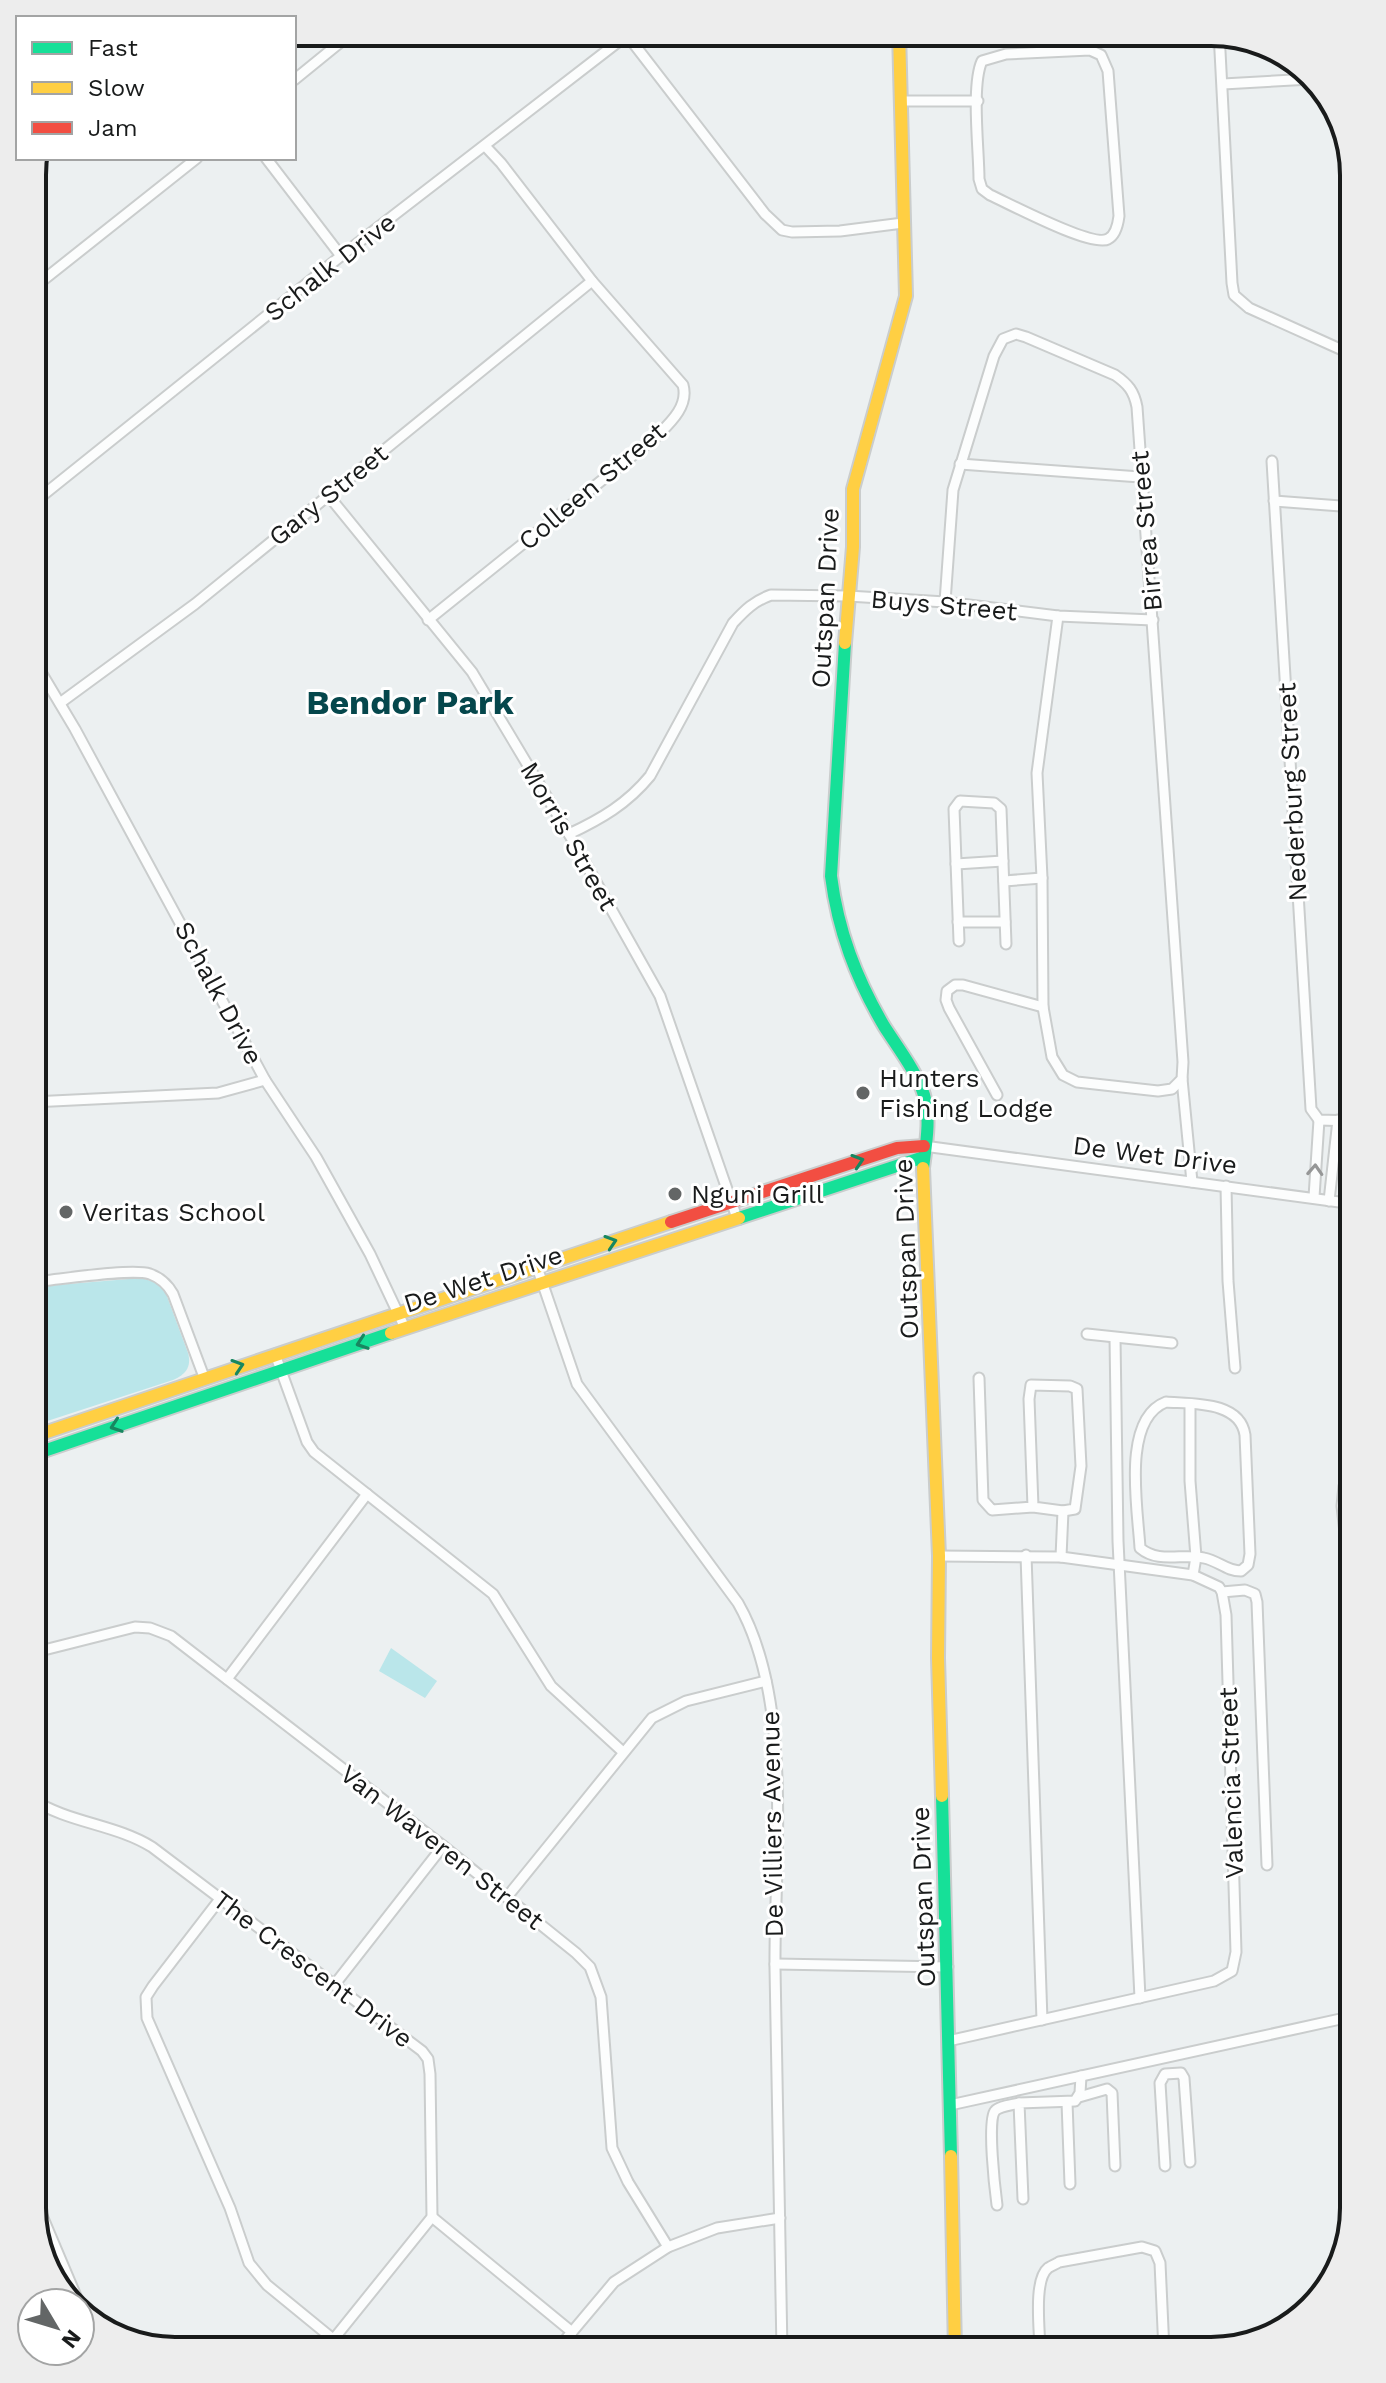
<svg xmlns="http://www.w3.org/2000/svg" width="1386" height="2383" font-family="'Work Sans',sans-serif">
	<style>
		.green { fill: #bae6ea }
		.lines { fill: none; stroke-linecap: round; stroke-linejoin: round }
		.street-casing { stroke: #cacdcd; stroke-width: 13 }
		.fast-casing { stroke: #cacdcd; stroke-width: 16 }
		.slow-casing { stroke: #cacdcd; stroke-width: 16 }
		.jam-casing { stroke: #cacdcd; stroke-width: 16 }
		.street { stroke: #fcfdfd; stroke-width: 9 }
		.fast { stroke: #16e098; stroke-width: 12 }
		.slow { stroke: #ffcf43; stroke-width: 12 }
		.jam { stroke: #f24e42; stroke-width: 12 }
		.oneway { stroke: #178760 }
		.oneway2 { stroke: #969797 }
		.poi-dot { fill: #636666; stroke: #fff; stroke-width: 3 }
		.labels { text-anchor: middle; stroke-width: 6; stroke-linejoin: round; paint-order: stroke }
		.street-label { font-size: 26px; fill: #191b1b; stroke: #fff }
		.poi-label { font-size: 26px; fill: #191b1b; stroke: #fff; text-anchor: start }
		.district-label { font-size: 34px; font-weight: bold; fill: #05474c; stroke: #fff }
		.rim { fill: none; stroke: #191b1b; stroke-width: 4 }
	</style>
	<rect width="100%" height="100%" fill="#ecf0f1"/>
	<g class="green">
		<path d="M 141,1278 L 158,1283 L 165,1291 L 188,1353 C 192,1367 185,1375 173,1380 L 32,1426 L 32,1287 Z"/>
		<polygon points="391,1648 437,1681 425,1698 379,1671"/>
	</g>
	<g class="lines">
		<g class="street-casing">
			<g id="street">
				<polyline points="1219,32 1232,283 1234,295 1249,308 1340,349"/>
				<polyline points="627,35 765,214 782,230 792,232 840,231 903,223"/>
				<path d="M 1090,50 L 1101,55 L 1108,71 L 1119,216 C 1118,224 1116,235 1108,239 C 1092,248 1010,204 990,195 L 982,189 L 979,179 C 979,150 971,85 982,61 L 1006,54 Z"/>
				<polyline points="294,80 353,32"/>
				<polyline points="1223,84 1311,79"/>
				<polyline points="901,101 978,101"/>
				<polyline points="266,158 341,256"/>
				<polyline points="32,289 197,158"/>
				<polyline points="1272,461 1311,1109 1319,1120 1354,1121"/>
				<polyline points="960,464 1140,477"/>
				<polyline points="328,495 472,672 569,834 660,996 737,1218"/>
				<polyline points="1274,501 1354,507"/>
				<polyline points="32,504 341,256 631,32"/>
				<path d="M 945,602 L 953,490 L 994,356 L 1003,339 L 1016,334 L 1026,337 L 1115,375 C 1128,384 1134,391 1137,407 L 1183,1062 L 1182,1079 L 1172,1089 L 1158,1091 L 1077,1082 L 1063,1075 L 1052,1057 L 1043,1007 L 1042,878 L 1037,773 L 1058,616"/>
				<path d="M 428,620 L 657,436 C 670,423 689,406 683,385 L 592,281 L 501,163 L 486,147"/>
				<polyline points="32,657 75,729 265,1080 316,1157 370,1254 405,1328"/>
				<polyline points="60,703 195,604 592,281"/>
				<path d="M 569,834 C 601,819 627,804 650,776 L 733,623 C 745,610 754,601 771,595 L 848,596 L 945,602 L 1058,616 L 1153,620"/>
				<polyline points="956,864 1003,861"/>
				<polyline points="1004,881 1042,878"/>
				<polyline points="958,922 1005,922"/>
				<polyline points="959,941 954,809 960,801 994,803 1001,809 1006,944"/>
				<polyline points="1182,1079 1192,1182"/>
				<polyline points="997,1095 949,1008 946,1000 947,991 955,985 963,985 1043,1007"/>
				<polyline points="32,1102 218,1093 265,1080"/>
				<polyline points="924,1146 1354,1204"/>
				<polyline points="1226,1186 1228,1281 1235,1368"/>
				<polyline points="1314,1197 1319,1120"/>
				<polyline points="1329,1201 1338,1120"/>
				<path d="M 537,1267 L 577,1384 L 738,1603 C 794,1701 774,1857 775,1968 C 777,2096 780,2223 782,2351"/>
				<path d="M 32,1282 C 57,1280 131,1268 150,1274 C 161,1278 168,1285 173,1294 L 204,1377"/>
				<polyline points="1087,1334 1172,1343"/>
				<polyline points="1115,1338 1118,1541 1140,1998"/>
				<polyline points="275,1354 307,1442 314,1452 493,1594 551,1686 623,1752"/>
				<polyline points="979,1378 983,1500 992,1510 1033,1507 1063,1511 1075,1509 1081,1466 1077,1389 1070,1386 1031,1385 1029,1399 1033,1507"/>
				<path d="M 1166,1402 C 1193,1404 1240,1401 1245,1435 L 1250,1554 L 1248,1565 L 1241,1571 C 1226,1571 1219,1561 1204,1558 C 1182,1553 1159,1564 1140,1548 C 1138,1510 1121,1419 1166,1402 Z"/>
				<polyline points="1190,1405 1190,1481 1196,1557 1193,1575"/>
				<polyline points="1026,1555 1042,2020"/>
				<polyline points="939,1556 1061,1557 1193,1575 1219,1587 1222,1592 1226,1615 1236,1952 1232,1971 1214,1981 948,2041"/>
				<polyline points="1061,1557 1063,1511"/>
				<polyline points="1222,1592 1245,1590 1255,1594 1257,1602 1267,1865"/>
				<polyline points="32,1653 135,1627 150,1628 171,1636 443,1846 576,1953 590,1967 601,1997 612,2148 628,2182 668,2247"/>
				<polyline points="1354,1671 1348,1560 1342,1506 1344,1486 1354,1475"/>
				<polyline points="227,1679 367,1494"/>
				<path d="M 32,1799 C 68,1823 115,1824 152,1847 L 422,2051 L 428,2059 L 430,2074 L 432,2217 L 324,2351"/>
				<polyline points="507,1897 652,1718 686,1701 766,1681"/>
				<polyline points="220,1899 153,1986 146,1997 147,2018 230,2208 249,2263 267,2285 333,2339"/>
				<polyline points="775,1964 948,1967"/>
				<polyline points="335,1984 443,1846"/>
				<polyline points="1079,2097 1107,2089 1112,2093 1115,2166"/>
				<polyline points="1067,2102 1070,2184"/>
				<polyline points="950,2105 1354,2016"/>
				<polyline points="1165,2166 1160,2083 1165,2074 1181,2073 1184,2078 1190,2162"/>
				<polyline points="32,2192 79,2303"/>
				<polyline points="1023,2199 1019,2103 1075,2101 1080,2093 1081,2076"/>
				<path d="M 997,2205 C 995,2190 987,2120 995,2111 C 999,2106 1012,2105 1019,2103"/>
				<polyline points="432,2217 572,2332"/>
				<polyline points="556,2351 614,2282 668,2247 717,2228 780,2218"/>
				<path d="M 1040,2351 C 1040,2332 1033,2280 1048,2268 C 1049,2267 1058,2263 1059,2262 L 1142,2247 L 1155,2251 L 1160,2263 L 1164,2351"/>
			</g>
		</g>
		<g class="fast-casing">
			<g id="fast">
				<path d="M 845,643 L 831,876 C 838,931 856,978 884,1026 C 896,1045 918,1074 924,1095 C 931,1119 926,1144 923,1168"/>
				<polyline points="739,1218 924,1157"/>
				<polyline points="32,1455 391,1333"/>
				<polyline points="942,1796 951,2156"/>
			</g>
		</g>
		<g class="slow-casing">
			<g id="slow">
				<polyline points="845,643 853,547 853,489 906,296 899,32"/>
				<polyline points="923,1168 939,1556 938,1658 942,1796"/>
				<polyline points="391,1333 739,1218"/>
				<polyline points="32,1437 671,1222"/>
				<polyline points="951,2156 955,2351"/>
			</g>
		</g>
		<g class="jam-casing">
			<polyline id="jam" points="671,1222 897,1148 924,1146"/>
		</g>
		<use href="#street" class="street"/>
		<use href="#fast" class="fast"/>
		<use href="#slow" class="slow"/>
		<use href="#jam" class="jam"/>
	</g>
	<defs><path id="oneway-chevron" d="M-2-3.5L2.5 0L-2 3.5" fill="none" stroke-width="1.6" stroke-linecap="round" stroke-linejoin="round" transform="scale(2)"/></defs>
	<g class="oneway">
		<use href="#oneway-chevron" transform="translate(858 1161) rotate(-18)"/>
		<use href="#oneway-chevron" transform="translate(611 1242) rotate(-18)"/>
		<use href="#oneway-chevron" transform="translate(362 1343) rotate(161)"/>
		<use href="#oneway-chevron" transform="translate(238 1366) rotate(-18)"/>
		<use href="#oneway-chevron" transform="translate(116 1426) rotate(161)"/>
	</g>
	<use class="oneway2" href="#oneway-chevron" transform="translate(1315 1170) rotate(-87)"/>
	<g class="poi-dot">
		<circle cx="863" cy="1093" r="8"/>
		<circle cx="675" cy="1194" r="8"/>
		<circle cx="66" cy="1212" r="8"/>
	</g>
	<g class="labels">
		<g class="street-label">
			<text transform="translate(330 267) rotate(-38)" y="9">Schalk Drive</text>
			<text transform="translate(592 486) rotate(-40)" y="9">Colleen Street</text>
			<text transform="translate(328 495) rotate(-39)" y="9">Gary Street</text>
			<text transform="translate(1146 531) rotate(-95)" y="9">Birrea Street</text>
			<text transform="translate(825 598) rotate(-87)" y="9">Outspan Drive</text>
			<text transform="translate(944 605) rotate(5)" y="9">Buys Street</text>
			<text transform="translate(1292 792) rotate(-93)" y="9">Nederburg Street</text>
			<text transform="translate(569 836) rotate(60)" y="9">Morris Street</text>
			<text transform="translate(219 993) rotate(62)" y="9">Schalk Drive</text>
			<text transform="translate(1155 1155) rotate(7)" y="9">De Wet Drive</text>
			<text transform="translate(906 1249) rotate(-92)" y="9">Outspan Drive</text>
			<text transform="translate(483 1279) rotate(-18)" y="9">De Wet Drive</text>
			<text transform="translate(1231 1783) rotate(-92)" y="9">Valencia Street</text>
			<text transform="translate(772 1824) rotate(-91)" y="9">De Villiers Avenue</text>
			<text transform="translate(442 1847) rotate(38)" y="9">Van Waveren Street</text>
			<text transform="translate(923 1897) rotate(-92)" y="9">Outspan Drive</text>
			<text transform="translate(313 1969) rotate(37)" y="9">The Crescent Drive</text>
		</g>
		<g class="poi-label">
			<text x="879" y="1087">Hunters<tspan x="879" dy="30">Fishing Lodge</tspan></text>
			<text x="691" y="1203">Nguni Grill</text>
			<text x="82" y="1221">Veritas School</text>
		</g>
		<g class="district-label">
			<text x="410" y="714">Bendor Park</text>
		</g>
	</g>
	<path d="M0 0H1386V2383H0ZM175 46H1211A129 129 0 0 1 1340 175V2208A129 129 0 0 1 1211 2337H175A129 129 0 0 1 46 2208V175A129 129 0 0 1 175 46Z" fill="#ededed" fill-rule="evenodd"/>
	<path class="rim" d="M175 46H1211A129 129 0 0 1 1340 175V2208A129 129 0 0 1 1211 2337H175A129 129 0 0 1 46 2208V175A129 129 0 0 1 175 46Z"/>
	<rect x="16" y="16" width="280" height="144" fill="#ffffff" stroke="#a3a4a4" stroke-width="2"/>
	<rect x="32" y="42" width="40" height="12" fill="#16e098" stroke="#a3a4a4" stroke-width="2"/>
	<text x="88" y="56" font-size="24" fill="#191b1b">Fast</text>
	<rect x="32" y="82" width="40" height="12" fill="#ffcf43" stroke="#a3a4a4" stroke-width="2"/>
	<text x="88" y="96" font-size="24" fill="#191b1b">Slow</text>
	<rect x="32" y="122" width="40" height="12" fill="#f24e42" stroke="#a3a4a4" stroke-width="2"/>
	<text x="88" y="136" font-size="24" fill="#191b1b">Jam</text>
	<g transform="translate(56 2327) rotate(128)"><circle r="38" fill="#ffffff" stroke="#a3a4a4" stroke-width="2"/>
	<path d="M0-6L14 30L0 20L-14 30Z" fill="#636666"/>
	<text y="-12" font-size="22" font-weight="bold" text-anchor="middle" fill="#191b1b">N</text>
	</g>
</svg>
